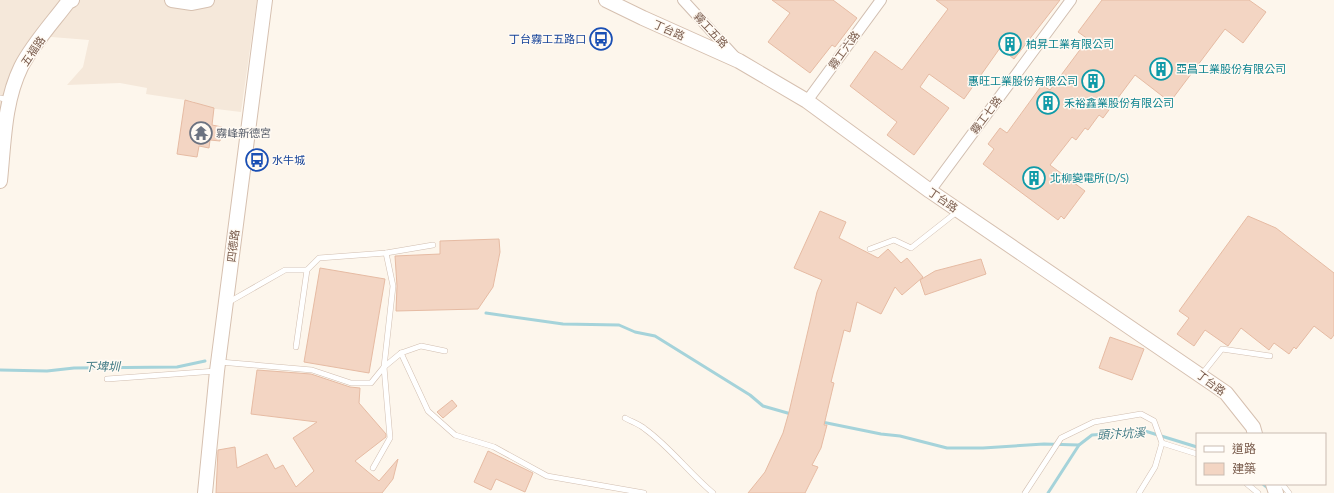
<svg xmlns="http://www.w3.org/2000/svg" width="1334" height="493" font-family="Ubuntu,'Noto Sans TC',sans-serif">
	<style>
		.residential { fill: #f5e8da }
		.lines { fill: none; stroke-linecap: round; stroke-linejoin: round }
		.stream { stroke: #a5d3da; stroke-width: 3 }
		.building { fill: #f3d5c3; stroke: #e6bba3 }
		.lane-casing { stroke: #d1beb0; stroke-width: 6 }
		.street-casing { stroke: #d1beb0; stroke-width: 12 }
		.secondary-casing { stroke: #d6c0b0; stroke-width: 16 }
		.lane { stroke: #fff; stroke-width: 5 }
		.street { stroke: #fff; stroke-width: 10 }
		.secondary { stroke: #fff; stroke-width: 14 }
		.labels { text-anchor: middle; stroke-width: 3; stroke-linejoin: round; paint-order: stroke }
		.street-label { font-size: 11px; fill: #7a5c4d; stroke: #fffaf3 }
		.transit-label { font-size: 11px; fill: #164399; stroke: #fffaf3; text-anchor: end }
		.culture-label { font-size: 11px; fill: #0d838f; stroke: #fffaf3; text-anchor: start }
		.worship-label { font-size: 11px; fill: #5b616d; stroke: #fffaf3; text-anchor: start }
		.water-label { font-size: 12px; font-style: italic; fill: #437c86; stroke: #fffaf3 }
	</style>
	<rect width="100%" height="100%" fill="#fdf6ec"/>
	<polygon class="residential" points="0,0 257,0 241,112 208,108 192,101 146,94 147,88 120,83 67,85 83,67 89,40 39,36 17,75 0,159"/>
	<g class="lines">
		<g class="stream">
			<polyline points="486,313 563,324 619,325 635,332 655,336 750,395 763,406 791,414"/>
			<polyline points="0,370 47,371 74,368 177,367 205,361"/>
			<polyline points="822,422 881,434 900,436 947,448 983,448 1044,444 1079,445"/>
			<polyline points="1263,484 1269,489"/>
			<polyline points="1048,493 1079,445 1092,435 1145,431 1197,447"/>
		</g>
	</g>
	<g class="building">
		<polygon points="772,0 833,0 857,18 835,47 832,45 810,73 768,42 790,13"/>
		<polygon points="936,0 1060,0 1014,59 1000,48 964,99 929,74 920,87 949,108 914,155 887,135 897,122 850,86 875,51 902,70 948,9"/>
		<polygon points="1102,0 1249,0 1266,12 1243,43 1225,29 1170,102 1135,75 1103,118 1099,115 1088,130 1085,128 1076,140 1072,137 1050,165 1085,191 1064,219 1061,216 1058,220 983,164 994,149 988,144 1000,128 1007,133 1042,85 1050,90 1088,39 1078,32"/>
		<polygon points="185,100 214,108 212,125 222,127 220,141 210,140 209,148 199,146 197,157 177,154"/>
		<polygon points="820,211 846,222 839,238 878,258 888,249 901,263 907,258 923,277 902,295 895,287 881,314 857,302 850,332 844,330 831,382 834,383 824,425 827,425 821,448 812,465 818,467 805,493 748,493 765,472 783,433 789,412 817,292 822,280 794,268"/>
		<polygon points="1248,216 1276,228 1334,273 1334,335 1331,339 1314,326 1296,349 1294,347 1289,354 1274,343 1269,350 1241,328 1228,346 1205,330 1194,346 1177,334 1189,318 1179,311"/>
		<polygon points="499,239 500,252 493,287 478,309 396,311 397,286 395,256 440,254 440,241"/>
		<polygon points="981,259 986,274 925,295 920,280 935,271"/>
		<polygon points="320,268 385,279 369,373 304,362"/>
		<polygon points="1110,337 1144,349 1132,380 1099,368"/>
		<polygon points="257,370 311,374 350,387 360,388 359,403 386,434 386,437 355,461 379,481 398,459 393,479 382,493 216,493 218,450 235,447 237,468 267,454 275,469 283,465 296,487 314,471 293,438 317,422 251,414"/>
		<polygon points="452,400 457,406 443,418 437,412"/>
		<polygon points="488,451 533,473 525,492 496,479 491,490 474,482"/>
	</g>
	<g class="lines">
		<g class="lane-casing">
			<g id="lane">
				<polyline points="0,98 9,100"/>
				<polyline points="870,249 894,240 911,248 958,211"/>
				<polyline points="229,302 285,270 307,270"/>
				<polyline points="296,347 307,270 319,258 386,253 433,245"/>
				<polyline points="401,353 421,346 445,351"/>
				<polyline points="220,362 312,370 351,383 371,383 384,367 401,353 428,411 455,435 494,447 547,476 644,493"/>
				<polyline points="1202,374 1222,349 1270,356"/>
				<polyline points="107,379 216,371"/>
				<path d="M 625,418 C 632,422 639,424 645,429 C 670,447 689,473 713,493"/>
				<polyline points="1162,443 1197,454"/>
				<polyline points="373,468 390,438 384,367 393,286 386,253"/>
				<polyline points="1247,484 1258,493"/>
				<polyline points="1282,484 1289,493"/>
				<polyline points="1025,493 1061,438 1094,422 1141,414 1154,421 1162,443 1155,467 1139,493"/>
			</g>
		</g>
		<g class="street-casing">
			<g id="street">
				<polyline points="683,0 736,58"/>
				<polyline points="807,101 881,0"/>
				<polyline points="930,191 1071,0"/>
			</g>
		</g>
		<g class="secondary-casing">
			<g id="secondary">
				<polyline points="172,0 192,3 207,0"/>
				<polyline points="606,0 643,18 739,61 807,101 930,191 1226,393 1253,427 1255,434"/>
				<path d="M 0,181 C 4,142 4,102 21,67 C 32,45 53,22 68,2 L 72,0"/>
				<polyline points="1273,484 1276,493"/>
				<polyline points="205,493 217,371 265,0"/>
			</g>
		</g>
		<use href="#lane" class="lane"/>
		<use href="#street" class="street"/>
		<use href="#secondary" class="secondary"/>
	</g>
	<defs>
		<g id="bus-ring" transform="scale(1.15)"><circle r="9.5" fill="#fffaf3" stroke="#1a4fb4" stroke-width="1.5"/><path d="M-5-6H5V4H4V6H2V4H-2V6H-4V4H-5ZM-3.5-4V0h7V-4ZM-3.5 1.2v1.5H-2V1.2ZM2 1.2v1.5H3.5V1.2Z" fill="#1a4fb4"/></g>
		<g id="building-ring" transform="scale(1.15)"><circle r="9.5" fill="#fffaf3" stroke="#0f9aa8" stroke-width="1.5"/><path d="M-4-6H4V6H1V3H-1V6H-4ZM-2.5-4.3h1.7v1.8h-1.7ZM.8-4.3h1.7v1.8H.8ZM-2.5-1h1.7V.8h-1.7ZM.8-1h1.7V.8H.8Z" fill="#0f9aa8"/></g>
		<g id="temple-ring" transform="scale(1.15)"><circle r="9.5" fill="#fffaf3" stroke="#6b7280" stroke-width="1.5"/><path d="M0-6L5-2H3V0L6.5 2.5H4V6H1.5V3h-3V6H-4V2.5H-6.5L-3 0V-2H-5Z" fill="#6b7280"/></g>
	</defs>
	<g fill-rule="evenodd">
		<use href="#bus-ring" x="601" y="39"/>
		<use href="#building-ring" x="1010" y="44"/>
		<use href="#building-ring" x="1161" y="69"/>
		<use href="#building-ring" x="1093" y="81"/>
		<use href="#building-ring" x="1048" y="103"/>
		<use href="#temple-ring" x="201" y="133"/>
		<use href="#bus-ring" x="257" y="160"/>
		<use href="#building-ring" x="1034" y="178"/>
	</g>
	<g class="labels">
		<g class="street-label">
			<text transform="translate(669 30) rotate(24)" y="4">丁台路</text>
			<text transform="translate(711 30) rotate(47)" y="4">霧工五路</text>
			<text transform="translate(844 50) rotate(-54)" y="4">霧工六路</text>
			<text transform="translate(33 51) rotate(-56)" y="4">五福路</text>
			<text transform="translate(986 115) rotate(-53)" y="4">霧工七路</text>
			<text transform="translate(943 200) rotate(34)" y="4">丁台路</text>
			<text transform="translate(233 246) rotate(-83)" y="4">四德路</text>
			<text transform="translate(1211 383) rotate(37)" y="4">丁台路</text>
		</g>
		<g class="transit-label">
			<text x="586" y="43">丁台霧工五路口</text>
			<text x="272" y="164" text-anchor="start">水牛城</text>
		</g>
		<g class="culture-label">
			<text x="1026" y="48">柏昇工業有限公司</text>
			<text x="1176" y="73">亞昌工業股份有限公司</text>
			<text x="1078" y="85" text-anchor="end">惠旺工業股份有限公司</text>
			<text x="1064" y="107">禾裕鑫業股份有限公司</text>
			<text x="1050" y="182">北柳變電所(D/S)</text>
		</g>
		<g class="worship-label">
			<text x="216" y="137">霧峰新德宮</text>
		</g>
		<g class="water-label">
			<text transform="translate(102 367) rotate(-1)" y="4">下埤圳</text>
			<text transform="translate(1121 434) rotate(-3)" y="4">頭汴坑溪</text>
		</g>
	</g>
	<rect x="1196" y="433" width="130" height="52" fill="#fffaf3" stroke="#cabbb1"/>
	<rect x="1204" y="446" width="20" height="6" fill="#ffffff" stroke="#cabbb1"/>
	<text x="1232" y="453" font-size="12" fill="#7a5c4d">道路</text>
	<rect x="1204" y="463" width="20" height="12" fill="#f3d5c3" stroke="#cabbb1"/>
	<text x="1232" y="473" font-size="12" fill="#7a5c4d">建築</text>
</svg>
